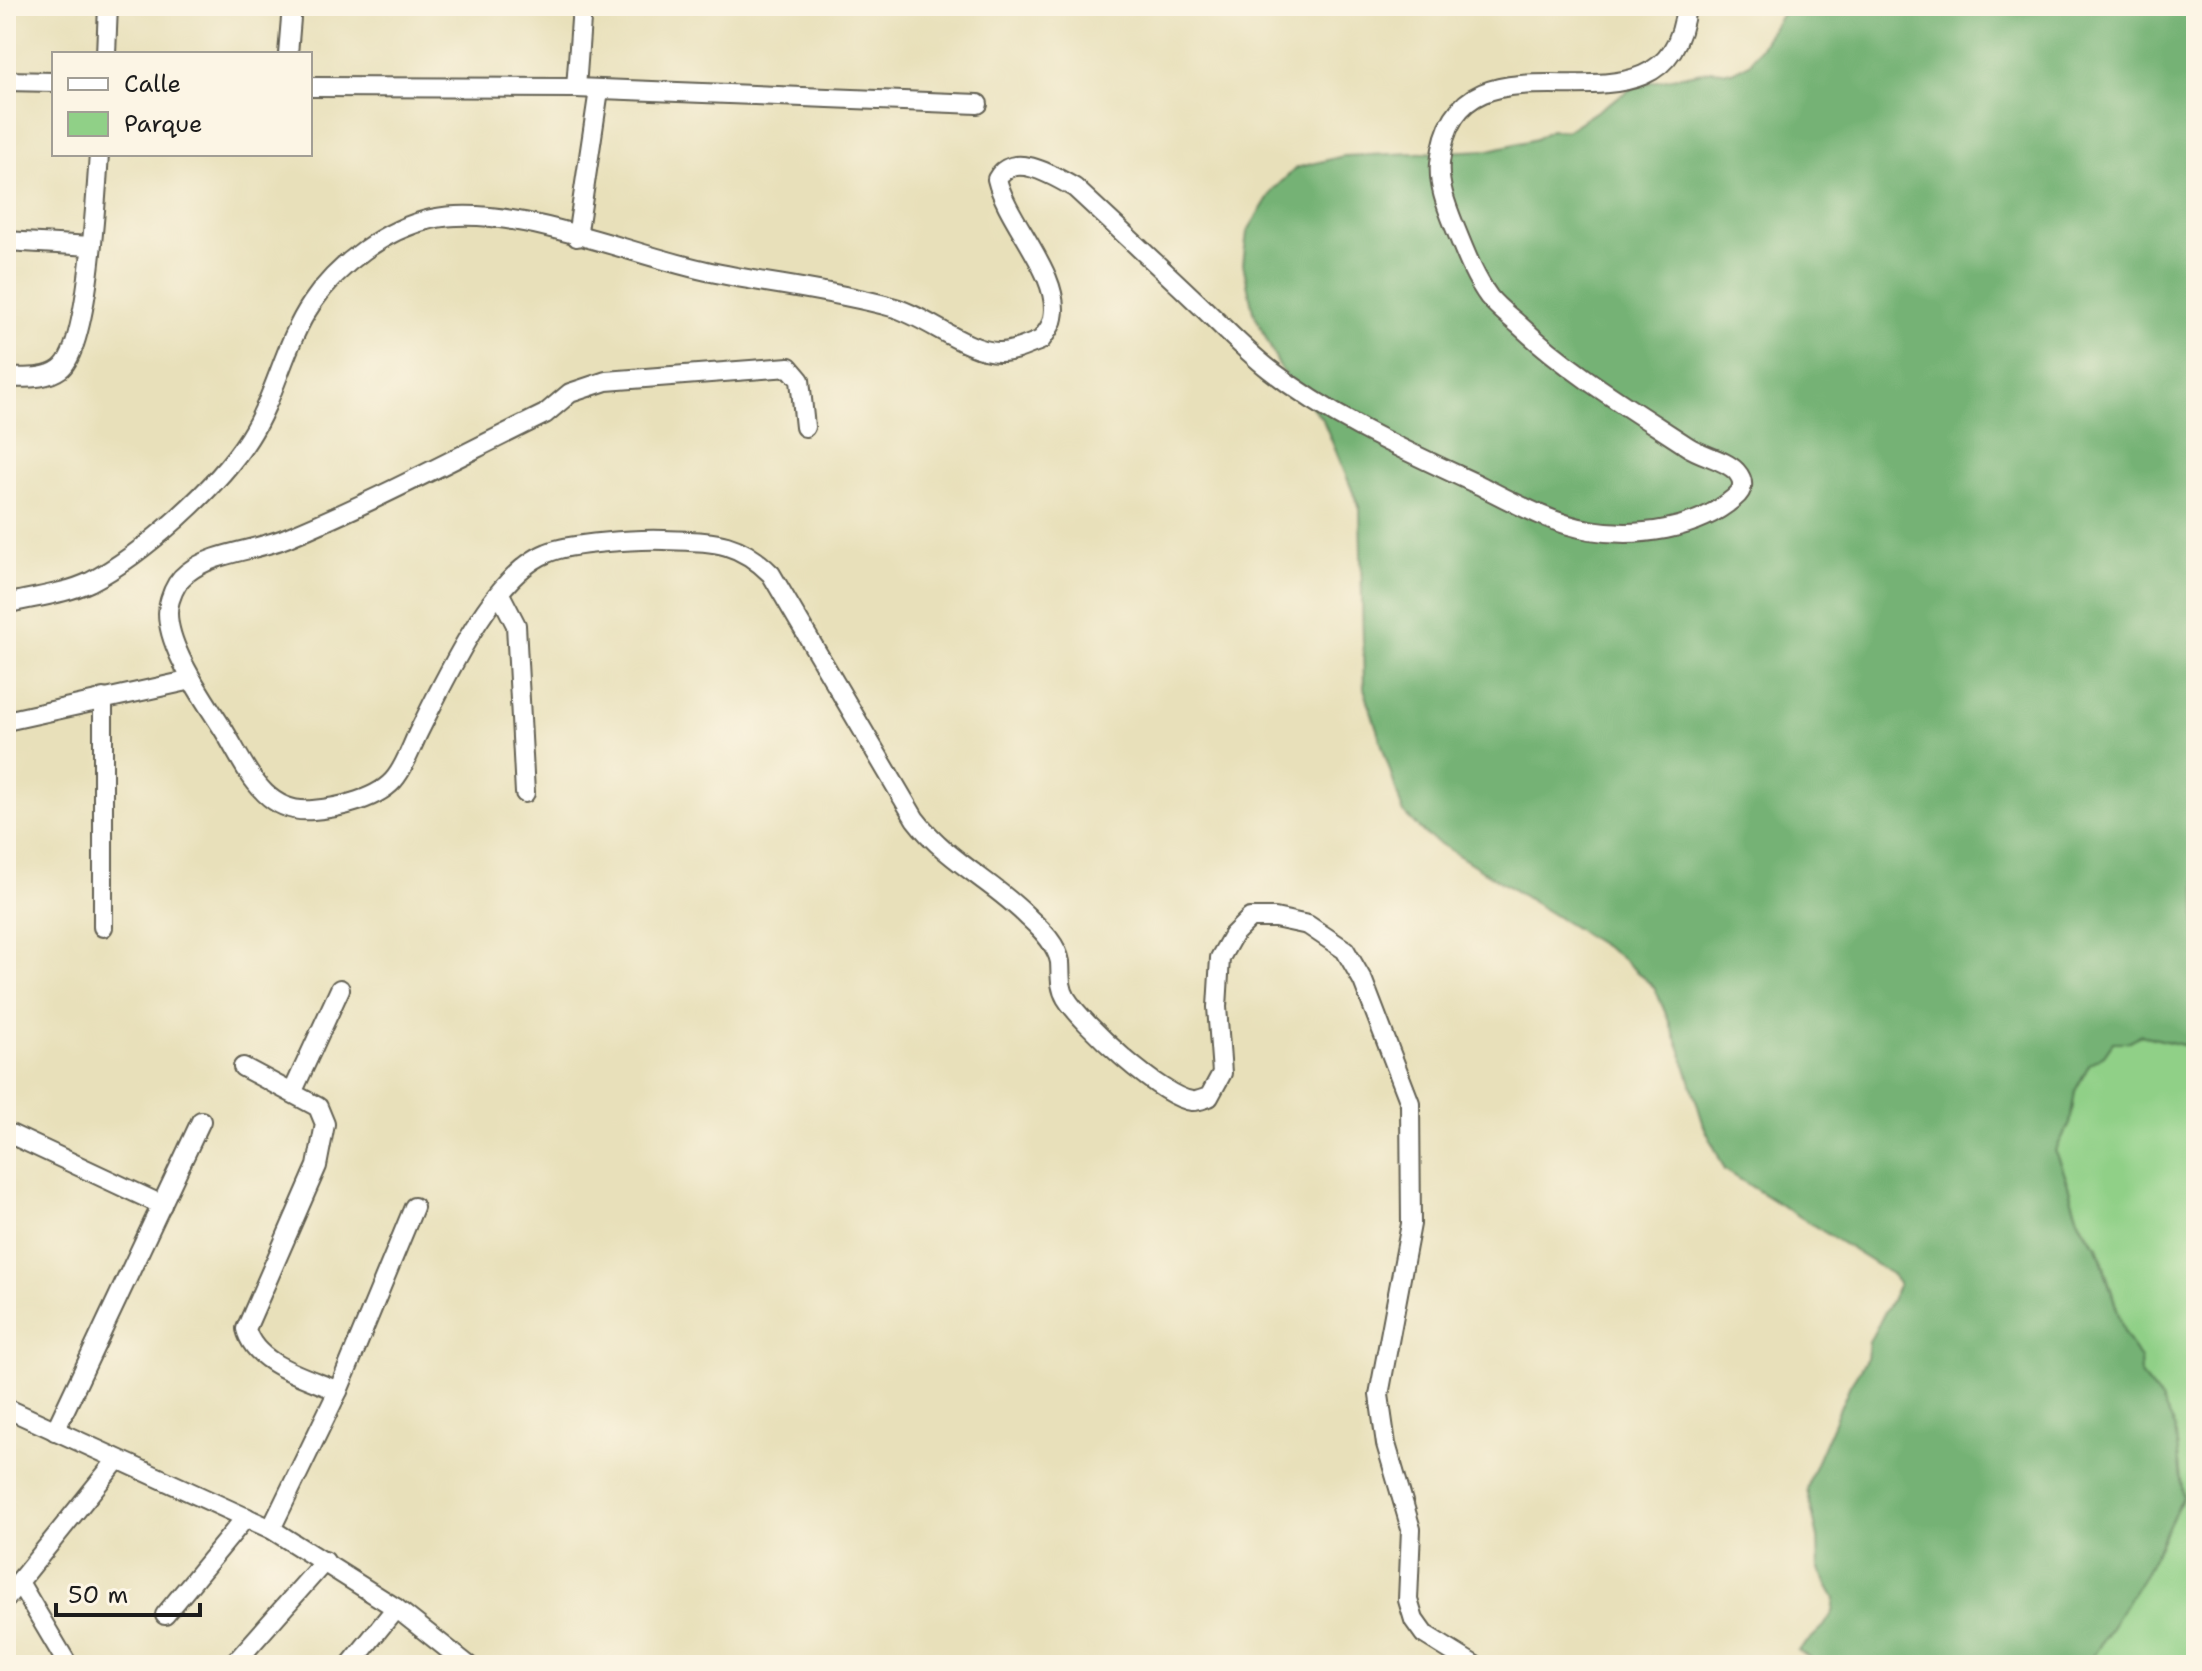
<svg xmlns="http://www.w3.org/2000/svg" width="2202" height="1671" font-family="'Shantell Sans',sans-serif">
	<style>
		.green { fill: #90d087; stroke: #567652; stroke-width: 2 }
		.forest { fill: #74b274; stroke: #486748; stroke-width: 2 }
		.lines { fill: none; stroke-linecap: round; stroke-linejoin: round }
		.street-casing { stroke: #636153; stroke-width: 22 }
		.street { stroke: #fff; stroke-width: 18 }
	</style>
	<rect width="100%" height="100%" fill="#fcf5e5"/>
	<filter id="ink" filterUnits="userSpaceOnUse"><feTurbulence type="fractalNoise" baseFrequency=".0125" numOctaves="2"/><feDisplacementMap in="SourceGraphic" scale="16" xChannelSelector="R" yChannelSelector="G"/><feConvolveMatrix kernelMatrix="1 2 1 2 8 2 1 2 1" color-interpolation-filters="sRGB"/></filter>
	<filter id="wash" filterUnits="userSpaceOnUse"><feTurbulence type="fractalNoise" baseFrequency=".006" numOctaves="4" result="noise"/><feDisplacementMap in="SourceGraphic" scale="32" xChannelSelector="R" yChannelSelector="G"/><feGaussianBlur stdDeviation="1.8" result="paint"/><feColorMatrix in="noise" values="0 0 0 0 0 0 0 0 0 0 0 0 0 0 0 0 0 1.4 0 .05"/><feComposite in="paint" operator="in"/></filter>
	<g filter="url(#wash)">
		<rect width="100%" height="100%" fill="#e8e0ba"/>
		<path class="green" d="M 2140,1035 L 2187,1046 L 2196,1052 L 2196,1665 L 2083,1665 L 2095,1653 L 2183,1498 L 2175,1427 L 2161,1400 L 2141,1375 L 2140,1359 L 2125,1335 L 2098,1246 C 2069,1220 2073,1183 2055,1151 L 2070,1123 L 2075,1091 L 2090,1063 L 2104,1055 L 2113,1042 L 2128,1042 Z"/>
		<path class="forest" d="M 1787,6 L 2196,6 L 2196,1052 L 2187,1046 L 2141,1035 L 2128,1042 L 2113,1042 L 2104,1055 L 2090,1063 L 2075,1091 L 2070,1123 L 2055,1151 C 2073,1183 2069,1220 2097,1246 L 2125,1335 L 2140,1359 L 2141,1375 L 2161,1400 L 2175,1427 L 2183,1497 L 2147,1570 L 2095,1653 L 2083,1665 L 1823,1665 L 1798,1651 L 1824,1626 L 1833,1612 L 1835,1599 L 1819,1570 L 1818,1538 L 1807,1490 L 1811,1475 L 1850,1385 L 1867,1358 L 1869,1342 L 1899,1285 L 1891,1274 L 1725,1170 L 1704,1126 L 1680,1048 L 1655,988 L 1619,956 L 1426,835 L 1403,812 L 1364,688 L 1360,509 L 1323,420 L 1281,370 L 1253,311 L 1243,264 L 1247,232 L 1273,190 L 1296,168 L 1343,156 L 1489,150 L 1536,139 L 1550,130 L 1566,131 L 1637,85 L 1712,70 L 1732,72 L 1750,63 Z"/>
	</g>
	<g filter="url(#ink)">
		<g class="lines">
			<g class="street-casing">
				<g id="street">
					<polyline points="106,54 108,6"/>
					<polyline points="288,54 292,6"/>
					<polyline points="6,81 54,82"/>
					<polyline points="310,87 576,88 978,104"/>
					<polyline points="576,88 582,6"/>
					<polyline points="577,237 599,90"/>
					<polyline points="6,241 91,246"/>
					<path d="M 6,378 C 23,377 45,380 60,369 C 89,348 96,194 99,154"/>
					<path d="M 805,427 L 800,380 L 789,367 L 606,381 L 570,393 L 545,414 C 459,456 374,502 286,538 C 255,551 213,552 187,573 C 179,579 173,590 170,600 C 158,636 204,699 223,729 C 246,766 263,815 313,810 C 338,808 380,799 396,777 C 406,764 412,745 419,731 C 445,680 492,575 547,553 C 570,543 638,539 664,540 C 710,542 736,539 771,574 L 915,819 C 948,862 993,881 1029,918 C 1042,930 1057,945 1060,962 C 1061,975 1059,986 1066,998 C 1081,1023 1162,1098 1192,1101 C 1196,1102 1205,1098 1209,1097 L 1222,1073 L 1217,1007 L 1220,958 L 1233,935 L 1250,918 L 1275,918 L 1308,925 L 1345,950 L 1363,981 L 1410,1103 L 1411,1224 L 1379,1395 L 1386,1444 L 1411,1529 L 1408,1600 L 1414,1620 L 1424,1634 L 1474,1665"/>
					<polyline points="500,594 516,625 525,793"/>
					<path d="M 6,604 C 33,597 65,594 90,582 C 142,555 218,487 249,438 C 276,396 284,344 312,303 C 338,264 386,229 431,219 C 514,202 633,257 716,273 C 775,285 834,291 892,307 C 926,316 967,353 1000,352 C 1014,352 1028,345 1041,340 C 1045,334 1052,326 1053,318 C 1062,276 1007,222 997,179 C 1013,150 1054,176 1075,188 C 1118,228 1161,268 1204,309 C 1225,329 1246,351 1269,369 C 1333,419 1406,451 1479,485 C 1513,502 1552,524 1590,530 C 1637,538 1697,530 1734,498 C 1744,490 1745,481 1736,471 C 1724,459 1702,456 1687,446 C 1629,408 1569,372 1518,324 C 1509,316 1497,307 1489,297 C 1473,275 1464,249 1454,225 C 1446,205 1438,184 1440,163 C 1455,3 1670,165 1686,6"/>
					<polyline points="6,721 192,680"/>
					<polyline points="103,927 103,698"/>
					<path d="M 243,1067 L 318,1107 L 325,1124 L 317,1166 L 246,1329 C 255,1365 306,1377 338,1391"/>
					<polyline points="293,1091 340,989"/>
					<polyline points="6,1132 162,1205"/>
					<polyline points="6,1408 271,1529 396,1608 468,1665"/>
					<polyline points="55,1431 201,1121"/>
					<polyline points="271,1529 338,1391 414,1207"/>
					<polyline points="19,1582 68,1665"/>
					<polyline points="6,1598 117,1460"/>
					<polyline points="165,1615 246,1517"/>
					<polyline points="233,1665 325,1561"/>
					<polyline points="350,1665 396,1608"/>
				</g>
			</g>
			<use href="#street" class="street"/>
		</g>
	</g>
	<rect width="2202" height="1671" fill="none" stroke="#fcf5e5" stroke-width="32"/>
	<rect x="52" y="52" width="260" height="104" fill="#fcf5e5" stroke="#a29e95" stroke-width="2"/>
	<rect x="68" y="78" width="40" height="12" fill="#ffffff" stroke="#a29e95" stroke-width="2"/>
	<text x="124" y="92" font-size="24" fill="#1c1c1c">Calle</text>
	<rect x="68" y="112" width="40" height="24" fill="#90d087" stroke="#a29e95" stroke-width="2"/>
	<text x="124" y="132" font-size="24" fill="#1c1c1c">Parque</text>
	<path d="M56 1603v12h144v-12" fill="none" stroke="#1c1c1c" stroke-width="4"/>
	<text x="68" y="1603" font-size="24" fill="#1c1c1c" stroke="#fcf5e5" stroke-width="6" paint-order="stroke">50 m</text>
</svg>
